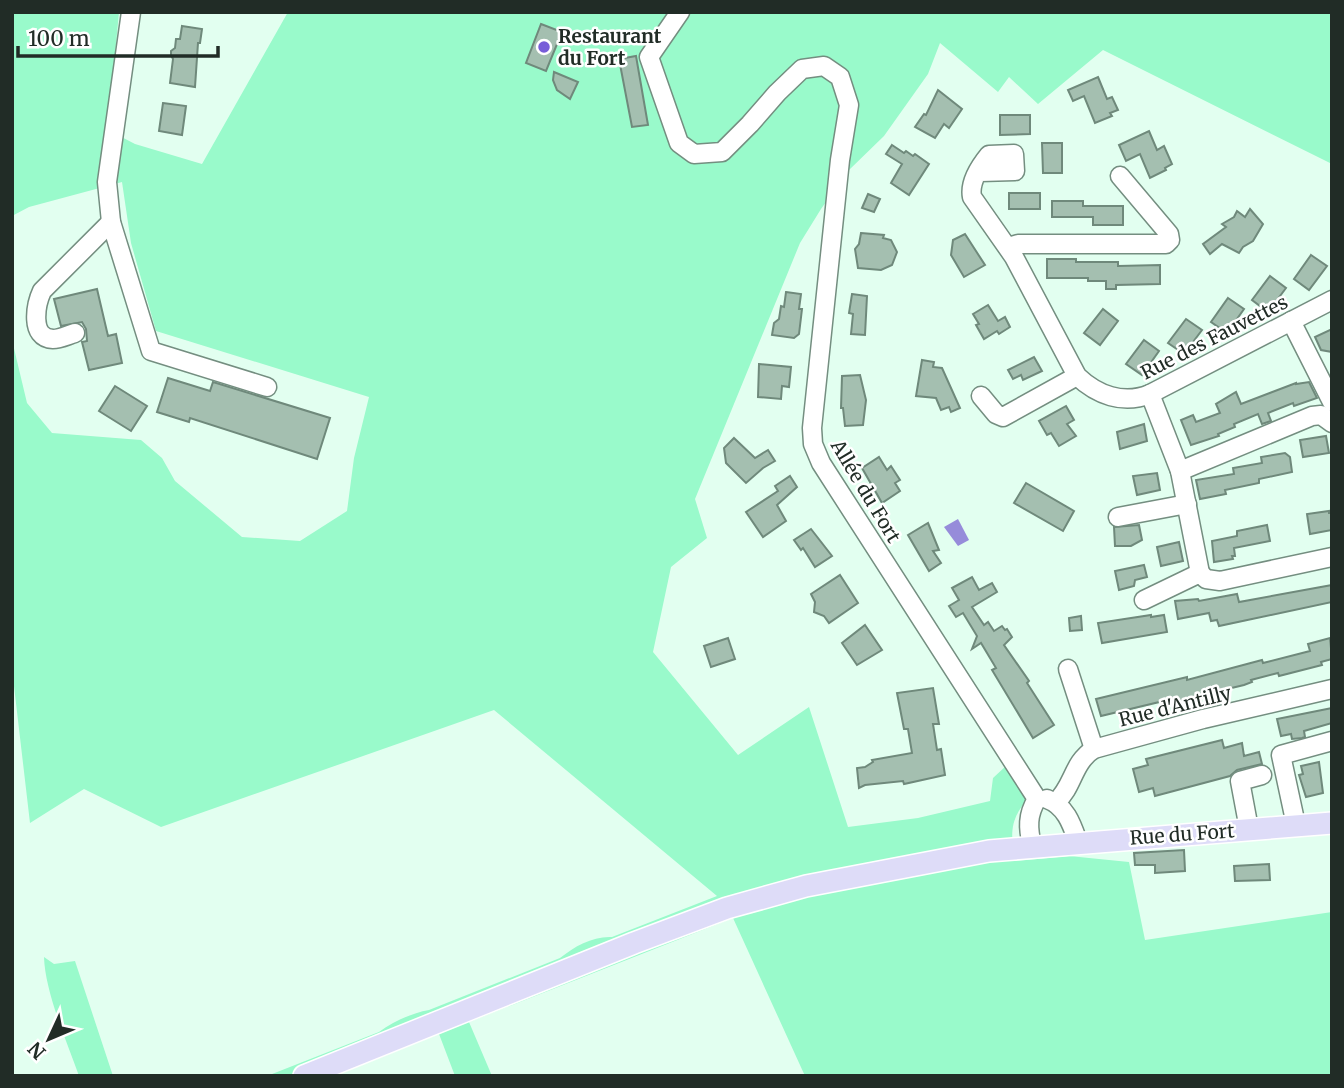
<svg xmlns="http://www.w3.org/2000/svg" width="1344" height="1088" font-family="Merriweather,serif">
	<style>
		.green { fill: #99facb }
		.water { fill: #968cda }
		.building { fill: #a4bfb0; stroke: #6f897b; stroke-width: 2 }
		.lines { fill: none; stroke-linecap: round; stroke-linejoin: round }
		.minor-casing { stroke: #748e80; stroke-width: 21 }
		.major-casing { stroke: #fff; stroke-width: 24 }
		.minor { stroke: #fff; stroke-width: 18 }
		.major { stroke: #dedcf8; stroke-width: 21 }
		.poi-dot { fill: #775dd8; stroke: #fff; stroke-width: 2.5 }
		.labels { text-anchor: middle; stroke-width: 5; stroke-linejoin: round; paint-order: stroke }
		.poi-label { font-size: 19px; font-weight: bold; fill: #212c26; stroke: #fff; text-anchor: start }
		.street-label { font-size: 19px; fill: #212c26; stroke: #fff }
	</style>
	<rect width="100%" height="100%" fill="#e2fff0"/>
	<g class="green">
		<path d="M 12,12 L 119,12 L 108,130 L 135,144 L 202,164 L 288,12 L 1332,12 L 1332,164 L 1103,50 L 1038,104 L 1009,77 L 998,92 L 940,43 L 928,74 L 884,136 L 848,171 L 821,209 L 800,243 L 695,499 L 707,538 L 671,567 L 653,652 L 738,755 L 809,707 L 848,827 L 918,818 L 990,801 L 993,778 L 1007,765 L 1030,796 C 1010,819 1010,831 1015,861 L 1069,856 L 1129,862 L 1145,940 L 1332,912 L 1332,1076 L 805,1076 L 733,918 L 469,1022 L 492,1076 L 455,1076 L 439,1034 L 335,1076 L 267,1076 L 379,1032 C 394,1021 412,1013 429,1010 L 560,958 C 575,946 593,936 612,937 L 717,896 L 494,710 L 161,827 L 84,789 L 30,823 L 12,669 L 12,340 L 27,403 L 52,433 L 141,440 L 162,458 L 175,481 L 242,537 L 300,541 L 347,511 L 354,458 L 369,397 L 156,331 L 131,243 L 122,182 L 29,207 L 12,216 Z"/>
		<path d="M 44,957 L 54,964 L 75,961 L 113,1076 L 79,1076 C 67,1042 45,992 44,957 Z"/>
	</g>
	<polygon class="water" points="958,519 969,540 958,546 944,527"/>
	<g class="building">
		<polygon points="541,24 562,32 546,71 526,63"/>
		<polygon points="182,26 202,29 200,43 198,43 195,87 170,83 173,59 171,55 171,51 175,48 176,39 180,39"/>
		<polygon points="636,56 648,125 632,127 619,59"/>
		<polygon points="554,72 578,82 570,99 557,90 553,80"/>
		<polygon points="1098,77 1107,99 1112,97 1118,110 1110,113 1112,116 1095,123 1084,96 1073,101 1068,90"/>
		<polygon points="938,90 962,109 949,128 944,124 935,138 915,127 924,114 926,115"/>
		<polygon points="163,103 186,106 182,135 159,131"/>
		<polygon points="1000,115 1030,115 1030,134 1000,135"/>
		<polygon points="1149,131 1157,150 1164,146 1172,164 1165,168 1166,170 1150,178 1140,154 1126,161 1119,145"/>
		<polygon points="1042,143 1062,143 1062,173 1043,173"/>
		<polygon points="892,145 904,153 906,151 913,156 915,154 929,164 909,195 891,183 902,164 886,154"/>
		<rect x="1009" y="193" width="31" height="16"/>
		<polygon points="868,194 880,199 874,212 862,208"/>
		<polygon points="1052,201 1083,201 1083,206 1123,206 1123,225 1093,225 1093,217 1052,217"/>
		<polygon points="1250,209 1263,224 1253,241 1243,247 1239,253 1222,244 1210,254 1203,244 1226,227 1222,224 1234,217 1237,211 1245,217"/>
		<polygon points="861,233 884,235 883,238 891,240 897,252 892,265 881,270 858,268 855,249 859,244"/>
		<polygon points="965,234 985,265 964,277 951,255 953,240"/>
		<polygon points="1311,255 1327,266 1309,290 1294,279"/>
		<polygon points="1047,259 1076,259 1076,262 1118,262 1118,266 1160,265 1160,284 1116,285 1116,289 1106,289 1106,281 1088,281 1088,278 1047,278"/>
		<polygon points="1270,276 1286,288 1268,312 1252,300"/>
		<polygon points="97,289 108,336 116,334 122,363 89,370 82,342 87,341 86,329 82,322 61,326 54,299"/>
		<polygon points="786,292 801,294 799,309 802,309 799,334 794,338 772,335 774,323 779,319 781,306 784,307"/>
		<polygon points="852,294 867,296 865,335 851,334 853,314 849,313"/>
		<polygon points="1228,298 1244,309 1227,333 1211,322"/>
		<polygon points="988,305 998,321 1005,317 1010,327 999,334 997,331 984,339 976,325 979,324 973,314"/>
		<polygon points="1103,309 1118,321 1100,345 1084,333"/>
		<polygon points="1186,319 1202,330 1184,354 1168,343"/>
		<polygon points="1332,329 1332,352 1321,350 1315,337"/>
		<polygon points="1144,340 1159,351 1142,375 1126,364"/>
		<polygon points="1034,357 1042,371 1023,380 1021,375 1013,379 1008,370"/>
		<polygon points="922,360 934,362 933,367 942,368 960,408 951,412 949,407 941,410 936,398 916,396"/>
		<polygon points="759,364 791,367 789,387 782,386 781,399 758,397"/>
		<polygon points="860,375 866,400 863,425 845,426 843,408 841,408 842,376"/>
		<polygon points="168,378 210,391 213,382 330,418 317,459 190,418 189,422 157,412"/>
		<polygon points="1309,382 1317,398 1294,406 1293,403 1268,413 1271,421 1262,424 1258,414 1234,424 1235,427 1218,434 1219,436 1191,445 1181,420 1193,415 1196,422 1220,413 1216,404 1236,392 1241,404 1296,383 1296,384"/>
		<polygon points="115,386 147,406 131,431 99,411"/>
		<polygon points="1066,406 1074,420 1067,424 1076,436 1059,446 1051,433 1047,435 1039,421"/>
		<polygon points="1144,424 1147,441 1120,449 1117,432"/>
		<polygon points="1326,436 1329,453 1303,457 1300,440"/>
		<polygon points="734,438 755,458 768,450 775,461 763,468 746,483 726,463 724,448"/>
		<polygon points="1285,453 1290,457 1292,472 1259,479 1259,483 1225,490 1226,494 1200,499 1196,480 1234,474 1233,468 1262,463 1261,457"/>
		<polygon points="879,457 887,470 891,466 900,480 895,483 900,491 882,503 862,468"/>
		<polygon points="1157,473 1160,490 1137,495 1133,476"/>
		<polygon points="790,476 797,487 777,505 786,521 763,537 746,512 778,491 775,486"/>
		<polygon points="1026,483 1074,511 1063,531 1014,503"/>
		<polygon points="1329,511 1329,513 1332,513 1332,530 1310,534 1307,514"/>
		<polygon points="928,523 939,550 933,551 941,563 929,571 908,535"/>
		<polygon points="1139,525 1142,540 1131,546 1115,546 1114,527"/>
		<polygon points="1267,525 1270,541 1234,548 1235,556 1232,556 1233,559 1214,562 1212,541 1237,536 1237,531"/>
		<polygon points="811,529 832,556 815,567 803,548 801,550 794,540"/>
		<polygon points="1179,542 1183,561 1161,566 1157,547"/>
		<polygon points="1144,565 1147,577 1135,580 1134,586 1119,590 1115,571"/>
		<polygon points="840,575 858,603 829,623 824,616 814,612 815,602 811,594"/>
		<polygon points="972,577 979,590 992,583 997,592 972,607 984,625 988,622 994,631 1002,626 1005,630 1007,629 1012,637 1004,645 1029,681 1027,683 1054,725 1033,738 992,670 996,668 981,643 972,649 977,636 963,613 956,617 949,606 959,600 952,588"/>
		<polygon points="1332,585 1332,602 1219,626 1217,620 1211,621 1209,613 1178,619 1175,601 1198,599 1199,601 1237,594 1239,602"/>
		<polygon points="1151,615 1151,617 1164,615 1167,632 1102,643 1098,623"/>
		<polygon points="1081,616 1082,630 1070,631 1069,618"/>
		<polygon points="865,625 882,650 857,665 842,643"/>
		<polygon points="728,638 735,659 711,667 704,646"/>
		<polygon points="1330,638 1332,659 1321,662 1322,665 1279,676 1278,673 1251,680 1252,682 1244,685 1173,702 1172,699 1101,716 1096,699 1187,677 1187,680 1262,660 1263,663 1310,651 1308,644"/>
		<polygon points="933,688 939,724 933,724 937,750 941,749 945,775 904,784 903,781 865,785 859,788 857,768 865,767 873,762 872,760 912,753 908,729 904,729 897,693"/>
		<polygon points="1332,708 1332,723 1304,731 1305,737 1302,738 1292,739 1291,734 1281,736 1277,719"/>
		<polygon points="1222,740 1224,748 1242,743 1244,756 1259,752 1262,764 1237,770 1230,776 1155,796 1153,788 1139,792 1133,769 1148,765 1146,759"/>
		<polygon points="1319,762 1323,793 1306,797 1299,775 1303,774 1301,766"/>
		<polygon points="1184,850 1185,871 1155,873 1155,865 1135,865 1134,853"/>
		<polygon points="1269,864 1270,880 1235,881 1234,866"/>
	</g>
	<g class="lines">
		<g class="minor-casing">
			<g id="minor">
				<polyline points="131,12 107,182 111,222 151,351 267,387"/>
				<polyline points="680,12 649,57 679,143 694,154 722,152 750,124 777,93 802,69 824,66 840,77 849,105 840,160 812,428 813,444 821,463 1037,799"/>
				<path d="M 980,172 L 1015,171 L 1014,154 L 989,155 C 980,166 969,182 972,197 L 1014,257 L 1077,376 C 1097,395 1123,405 1150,394 L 1332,300"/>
				<polyline points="1008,247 1018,244 1166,244 1170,240 1169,234 1120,176"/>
				<polyline points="1291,321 1332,402"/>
				<path d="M 75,333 C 68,335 60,339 53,339 C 29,338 36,304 42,291 L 111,222"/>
				<polyline points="1150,394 1180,471 1200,573"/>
				<polyline points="981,396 996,414 1003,417 1077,376"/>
				<polyline points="1180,471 1312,416 1321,415 1332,423"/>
				<polyline points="1118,517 1187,504"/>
				<polyline points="1144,600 1200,573 1206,579 1220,581 1332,557"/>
				<polyline points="1068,669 1094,749"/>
				<path d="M 1047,799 C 1066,806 1072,825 1078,842"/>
				<path d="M 1056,802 C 1074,786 1072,763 1094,749 L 1203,719 L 1332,689"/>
				<polyline points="1296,825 1281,755 1332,741"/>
				<polyline points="1249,829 1240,781 1262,775"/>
				<path d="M 1032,846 C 1028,828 1027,815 1037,799"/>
			</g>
		</g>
		<g class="major-casing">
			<polyline id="major" points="304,1076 634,943 727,908 806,886 989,851 1332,823"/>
		</g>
		<use href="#minor" class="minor"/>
		<use href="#major" class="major"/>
	</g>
	<circle class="poi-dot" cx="544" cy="47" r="7"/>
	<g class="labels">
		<g class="poi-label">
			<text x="558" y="43">Restaurant<tspan x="558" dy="22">du Fort</tspan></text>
		</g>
		<g class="street-label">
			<text transform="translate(1214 337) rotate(-27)" y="7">Rue des Fauvettes</text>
			<text transform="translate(866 491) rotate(59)" y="7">Allée du Fort</text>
			<text transform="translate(1175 706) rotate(-14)" y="7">Rue d'Antilly</text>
			<text transform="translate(1182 834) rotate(-4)" y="7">Rue du Fort</text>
		</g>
	</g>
	<rect width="1344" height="1088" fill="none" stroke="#212c26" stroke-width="28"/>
	<g transform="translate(49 1039) rotate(226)" stroke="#ffffff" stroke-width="5" paint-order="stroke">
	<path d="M0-5L12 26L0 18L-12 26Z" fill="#212c26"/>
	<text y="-10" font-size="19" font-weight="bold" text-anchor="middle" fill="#212c26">N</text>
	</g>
	<path d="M18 46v10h200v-10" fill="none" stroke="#212c26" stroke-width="3.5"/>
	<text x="28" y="46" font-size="21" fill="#212c26" stroke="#ffffff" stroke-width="5" paint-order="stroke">100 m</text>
</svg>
